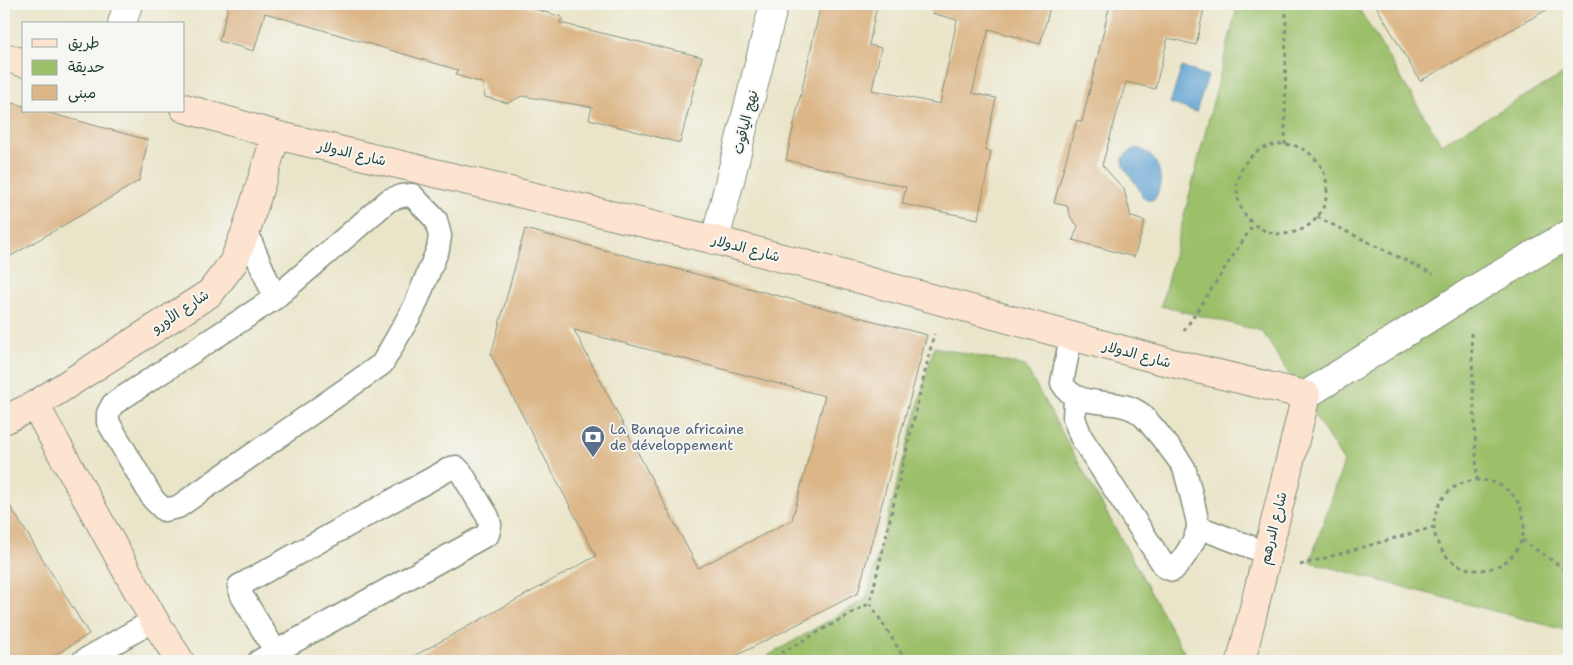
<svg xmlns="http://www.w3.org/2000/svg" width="1573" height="665" font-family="'Shantell Sans','Playpen Sans Arabic',sans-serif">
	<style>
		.green { fill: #9cc06a; stroke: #5e7e4f }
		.water { fill: #5fa1d2; stroke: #3f6f83 }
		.building { fill: #dcb687; fill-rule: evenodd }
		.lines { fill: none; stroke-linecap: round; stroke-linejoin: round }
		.lane-casing { stroke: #84917e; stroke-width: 25 }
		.street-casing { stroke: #84917e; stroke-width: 30 }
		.secondary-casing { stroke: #84917e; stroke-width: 30 }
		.path { stroke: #84917e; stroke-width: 3; stroke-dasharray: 4 4; stroke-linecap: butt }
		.lane { stroke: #fff; stroke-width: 22 }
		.street { stroke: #fff; stroke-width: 28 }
		.secondary { stroke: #fde4d1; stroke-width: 28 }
		.labels { text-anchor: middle; stroke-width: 4; stroke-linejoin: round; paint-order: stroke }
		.street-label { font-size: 14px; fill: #1f3d34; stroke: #f6f6f2 }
		.service-label { font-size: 14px; fill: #4e5e75; stroke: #f6f6f2; text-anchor: start }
	</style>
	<rect width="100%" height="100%" fill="#f6f6f2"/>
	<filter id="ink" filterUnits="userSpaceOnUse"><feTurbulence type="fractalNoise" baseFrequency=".02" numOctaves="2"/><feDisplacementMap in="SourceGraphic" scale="10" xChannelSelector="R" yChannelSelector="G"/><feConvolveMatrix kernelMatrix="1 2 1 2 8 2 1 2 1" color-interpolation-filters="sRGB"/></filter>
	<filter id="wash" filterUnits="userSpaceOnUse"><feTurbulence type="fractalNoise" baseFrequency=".0096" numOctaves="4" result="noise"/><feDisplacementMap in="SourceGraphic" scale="20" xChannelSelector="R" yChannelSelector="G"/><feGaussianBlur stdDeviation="1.12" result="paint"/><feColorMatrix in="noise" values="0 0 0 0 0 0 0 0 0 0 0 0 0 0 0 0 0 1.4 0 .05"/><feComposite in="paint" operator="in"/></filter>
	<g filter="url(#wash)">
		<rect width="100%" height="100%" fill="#eae5c9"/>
		<g class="green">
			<polygon points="1238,4 1356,4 1441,144 1569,71 1569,631 1310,562 1344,462 1262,331 1161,306"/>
			<polygon points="934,347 1025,366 1189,661 759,661 866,599"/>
		</g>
		<g class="water">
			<polygon points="1182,67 1208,76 1196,112 1170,103"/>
			<path d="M 1137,148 C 1159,154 1167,181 1154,200 L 1147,200 L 1142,197 C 1139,178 1104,160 1137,148 Z"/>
		</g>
		<g id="blocks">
			<g class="building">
				<polygon points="229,4 517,4 562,17 560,23 702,57 680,143 589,119 592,107 522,96 508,103 485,97 482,83 456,75 458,70 265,13 254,51 219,41"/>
				<polygon points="821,4 877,4 869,45 881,48 872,90 940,104 957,20 932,13 933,4 1051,4 1040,44 989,29 972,93 996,98 985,150 991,152 978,219 902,204 906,187 786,160"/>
				<polygon points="1110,4 1205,4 1196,45 1168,38 1155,89 1126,82 1102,165 1124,189 1131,217 1145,221 1134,257 1073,240 1078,226 1071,218 1067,206 1054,203 1077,120 1082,122"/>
				<polygon points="1375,4 1557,4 1420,81"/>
				<polygon points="4,101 24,106 24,111 42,111 148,140 139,181 4,260"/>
				<path d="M 525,229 L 927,335 L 858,593 L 726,661 L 405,661 L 596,556 L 491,355 ZM 574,330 L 825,396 L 792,520 L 698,568 Z"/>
				<polygon points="4,496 89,634 45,661 4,661"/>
			</g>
		</g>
	</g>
	<g filter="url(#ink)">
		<use href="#blocks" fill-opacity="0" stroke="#84917e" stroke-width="1"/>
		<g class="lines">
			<g class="lane-casing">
				<g id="lane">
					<polygon points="412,195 436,220 440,236 438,249 414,308 382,364 178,507 164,510 153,499 108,422 108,413 113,404 275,298 389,200 401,196"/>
					<polyline points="246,231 275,298"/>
					<path d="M 1071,336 L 1062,383 C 1078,412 1117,395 1141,414 C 1148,420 1180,460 1184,468 C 1186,474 1199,523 1198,528 C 1196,540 1182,562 1173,570 L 1165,567 L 1081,437 L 1074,418 L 1075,398"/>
					<polyline points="1198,527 1267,553"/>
					<polyline points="83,661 154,620"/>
					<polyline points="259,661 488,534 490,525 488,517 461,472 456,467 451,468 239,586 242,596 276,652"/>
				</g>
			</g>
			<g class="street-casing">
				<g id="street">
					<polyline points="122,24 128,4"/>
					<polyline points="715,240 774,4"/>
					<polyline points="1306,395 1470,292 1569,234"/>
				</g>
			</g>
			<g class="secondary-casing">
				<g id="secondary">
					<polyline points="4,57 24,63"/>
					<polyline points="184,108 276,135 715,240 1164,361 1306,395 1241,661"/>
					<polyline points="35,405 154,620 180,661"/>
					<polyline points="4,420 35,405 210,293 233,263 246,231 276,135"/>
				</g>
			</g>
			<g class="path">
				<circle cx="1282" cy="189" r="45"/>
				<polyline points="1285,145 1286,4"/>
				<polyline points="1317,217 1433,274"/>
				<polyline points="1184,331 1253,225"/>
				<polyline points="1471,333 1477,479"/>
				<circle cx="1479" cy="525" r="45"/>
				<polyline points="1522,540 1569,572"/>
				<polyline points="1300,565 1434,527"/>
				<polyline points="767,661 870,603"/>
				<polyline points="906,661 870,603 934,334"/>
			</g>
			<use href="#lane" class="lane"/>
			<use href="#street" class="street"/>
			<use href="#secondary" class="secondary"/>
		</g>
	</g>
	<defs>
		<g id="bank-pin" transform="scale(1.25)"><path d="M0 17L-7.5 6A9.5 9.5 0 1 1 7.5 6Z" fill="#5c6f8a" stroke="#f6f6f2"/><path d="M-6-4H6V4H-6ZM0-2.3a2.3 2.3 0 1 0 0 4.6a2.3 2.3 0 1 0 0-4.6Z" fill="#fff"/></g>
	</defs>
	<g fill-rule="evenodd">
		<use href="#bank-pin" x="593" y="437"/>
	</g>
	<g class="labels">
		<g class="street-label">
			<text transform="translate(745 122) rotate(-76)" y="5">نهج الياقوت</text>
			<text transform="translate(352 153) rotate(13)" y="5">شارع الدولار</text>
			<text transform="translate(746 248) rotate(15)" y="5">شارع الدولار</text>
			<text transform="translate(180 311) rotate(-34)" y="5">شارع الأورو</text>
			<text transform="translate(1137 354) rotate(15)" y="5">شارع الدولار</text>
			<text transform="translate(1273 528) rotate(-76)" y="5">شارع الدرهم</text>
		</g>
		<g class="service-label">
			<text x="610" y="434">La Banque africaine<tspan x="610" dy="16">de développement</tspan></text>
		</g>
	</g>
	<rect width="1573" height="665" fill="none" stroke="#f6f6f2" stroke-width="20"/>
	<rect x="22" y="22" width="162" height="90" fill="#f6f6f2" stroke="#a0aca6"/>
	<rect x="32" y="39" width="25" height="8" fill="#fde4d1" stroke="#a0aca6"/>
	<text x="68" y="48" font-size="15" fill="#1f3d34">طريق</text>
	<rect x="32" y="60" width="25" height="15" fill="#9cc06a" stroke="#a0aca6"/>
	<text x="68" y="72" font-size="15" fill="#1f3d34">حديقة</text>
	<rect x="32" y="85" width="25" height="15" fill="#dcb687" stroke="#a0aca6"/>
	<text x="68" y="98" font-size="15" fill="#1f3d34">مبنى</text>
</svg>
